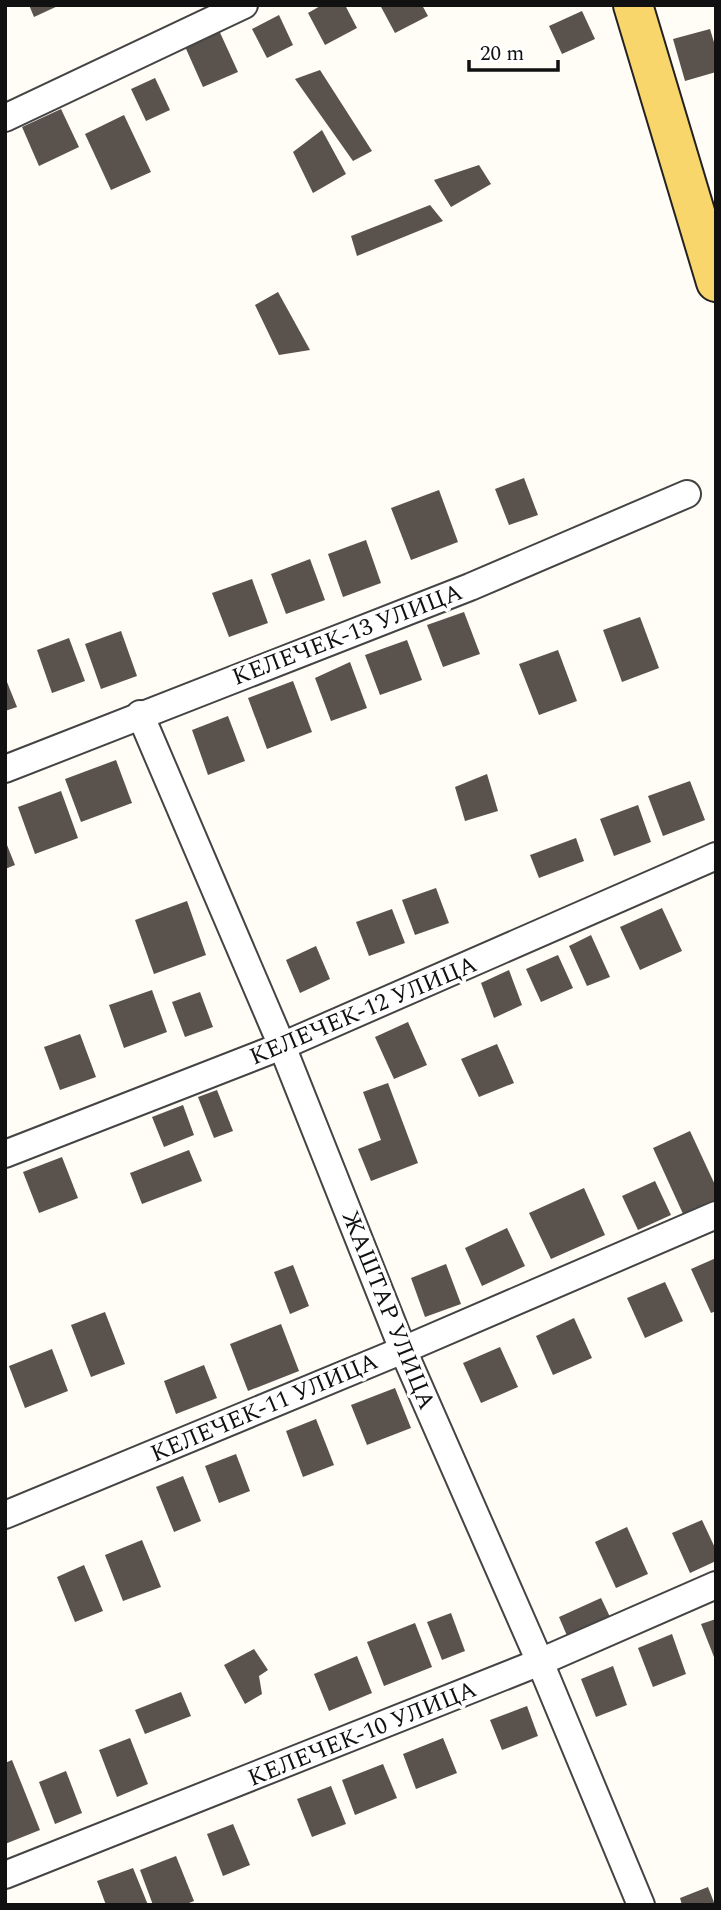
<svg xmlns="http://www.w3.org/2000/svg" width="721" height="1910" font-family="Spectral,serif">
	<style>
		.building { fill: #5a524d }
		.lines { fill: none; stroke-linecap: round; stroke-linejoin: round }
		.street-casing { stroke: #444; stroke-width: 30 }
		.primary-casing { stroke: #222; stroke-width: 42 }
		.street { stroke: #fff; stroke-width: 26 }
		.primary { stroke: #f9d66b; stroke-width: 38 }
		.labels { text-anchor: middle; stroke-width: 7; stroke-linejoin: round; paint-order: stroke }
		.street-label { font-size: 24px; fill: #111; stroke: #fff }
	</style>
	<rect width="100%" height="100%" fill="#fffdf5"/>
	<g class="building">
		<polygon points="29,5 60,5 34,17"/>
		<polygon points="322,5 345,5 357,28 325,45 308,13"/>
		<polygon points="380,5 422,5 428,16 395,33"/>
		<polygon points="582,11 595,39 562,54 549,26"/>
		<polygon points="279,15 293,45 267,58 252,29"/>
		<polygon points="217,26 238,72 203,87 183,42"/>
		<polygon points="710,29 716,49 716,72 685,81 673,39"/>
		<polygon points="320,70 372,151 353,161 295,79"/>
		<polygon points="155,78 170,110 146,121 131,89"/>
		<polygon points="61,109 79,147 39,166 22,127"/>
		<polygon points="124,115 151,172 111,190 85,134"/>
		<polygon points="322,130 346,174 313,193 293,152"/>
		<polygon points="479,165 491,184 451,207 434,180"/>
		<polygon points="430,205 443,221 357,256 351,236"/>
		<polygon points="278,292 310,350 279,355 255,305"/>
		<polygon points="524,478 538,515 509,525 495,489"/>
		<polygon points="439,490 458,542 411,560 391,508"/>
		<polygon points="366,540 381,583 343,597 328,554"/>
		<polygon points="310,559 325,600 286,614 271,574"/>
		<polygon points="252,579 268,623 229,637 212,593"/>
		<polygon points="464,612 480,654 443,667 427,625"/>
		<polygon points="640,617 659,668 622,682 603,630"/>
		<polygon points="121,631 137,676 101,689 85,644"/>
		<polygon points="69,638 85,681 52,693 37,650"/>
		<polygon points="407,640 422,680 380,695 365,655"/>
		<polygon points="558,650 577,701 539,715 519,664"/>
		<polygon points="350,662 367,708 331,721 315,678"/>
		<polygon points="5,677 17,707 5,711"/>
		<polygon points="293,681 312,732 267,749 248,698"/>
		<polygon points="228,716 245,761 208,775 192,730"/>
		<polygon points="116,760 132,803 81,822 65,779"/>
		<polygon points="487,774 498,811 465,821 455,787"/>
		<polygon points="690,781 705,820 663,836 648,796"/>
		<polygon points="61,791 78,838 35,854 18,807"/>
		<polygon points="638,805 651,842 614,856 600,819"/>
		<polygon points="576,838 584,861 539,878 530,855"/>
		<polygon points="5,840 15,865 5,869"/>
		<polygon points="436,888 449,923 415,935 402,900"/>
		<polygon points="187,901 206,955 154,974 135,920"/>
		<polygon points="662,908 682,951 640,970 620,927"/>
		<polygon points="392,909 405,943 369,956 356,922"/>
		<polygon points="591,935 610,977 587,986 569,946"/>
		<polygon points="316,946 330,979 300,993 286,960"/>
		<polygon points="558,955 573,988 541,1002 526,969"/>
		<polygon points="509,970 522,1005 494,1018 481,983"/>
		<polygon points="152,990 167,1032 124,1048 109,1005"/>
		<polygon points="200,992 213,1027 185,1037 172,1002"/>
		<polygon points="408,1022 427,1065 394,1079 375,1037"/>
		<polygon points="80,1034 96,1077 60,1090 44,1047"/>
		<polygon points="497,1044 514,1083 479,1097 461,1059"/>
		<polygon points="388,1083 418,1163 371,1181 358,1149 381,1140 363,1092"/>
		<polygon points="217,1090 233,1131 214,1138 198,1097"/>
		<polygon points="183,1105 194,1135 164,1147 152,1117"/>
		<polygon points="690,1131 716,1187 716,1202 684,1216 653,1148"/>
		<polygon points="189,1150 202,1181 142,1204 130,1173"/>
		<polygon points="62,1157 78,1198 39,1213 23,1172"/>
		<polygon points="655,1181 671,1215 638,1230 622,1196"/>
		<polygon points="584,1188 605,1235 551,1259 529,1213"/>
		<polygon points="507,1228 525,1266 482,1286 465,1248"/>
		<polygon points="716,1258 716,1311 711,1313 691,1269"/>
		<polygon points="446,1264 461,1304 425,1317 411,1278"/>
		<polygon points="293,1265 309,1306 290,1314 274,1272"/>
		<polygon points="665,1282 683,1321 645,1338 627,1298"/>
		<polygon points="105,1312 125,1364 91,1377 71,1325"/>
		<polygon points="574,1318 592,1358 553,1375 536,1336"/>
		<polygon points="281,1324 299,1371 248,1391 230,1344"/>
		<polygon points="500,1347 518,1387 481,1403 463,1363"/>
		<polygon points="52,1349 68,1391 25,1408 9,1366"/>
		<polygon points="204,1365 217,1398 176,1414 164,1381"/>
		<polygon points="395,1388 411,1428 367,1445 351,1405"/>
		<polygon points="316,1419 334,1465 303,1477 286,1431"/>
		<polygon points="236,1454 250,1491 219,1503 205,1466"/>
		<polygon points="183,1476 201,1521 174,1532 156,1487"/>
		<polygon points="702,1520 716,1550 716,1561 690,1573 672,1533"/>
		<polygon points="627,1527 648,1574 616,1588 595,1542"/>
		<polygon points="142,1540 161,1587 123,1601 105,1555"/>
		<polygon points="84,1565 103,1611 75,1622 57,1577"/>
		<polygon points="601,1598 611,1619 568,1638 559,1617"/>
		<polygon points="451,1613 465,1651 442,1660 427,1622"/>
		<polygon points="716,1619 716,1662 701,1624"/>
		<polygon points="415,1623 432,1667 384,1686 367,1642"/>
		<polygon points="672,1634 686,1674 653,1687 638,1648"/>
		<polygon points="254,1649 268,1670 259,1676 262,1694 245,1704 224,1665"/>
		<polygon points="357,1656 372,1693 329,1711 314,1674"/>
		<polygon points="613,1666 627,1705 596,1717 581,1679"/>
		<polygon points="181,1692 191,1716 145,1734 135,1710"/>
		<polygon points="527,1706 538,1736 502,1750 490,1720"/>
		<polygon points="130,1738 148,1784 117,1797 99,1750"/>
		<polygon points="443,1738 457,1773 416,1789 403,1754"/>
		<polygon points="12,1760 40,1830 5,1844 5,1763"/>
		<polygon points="383,1764 397,1798 355,1815 342,1780"/>
		<polygon points="66,1771 82,1813 55,1824 39,1782"/>
		<polygon points="331,1786 346,1824 312,1837 297,1799"/>
		<polygon points="233,1824 250,1865 223,1876 207,1834"/>
		<polygon points="176,1856 194,1901 184,1905 153,1905 140,1870"/>
		<polygon points="133,1868 148,1905 106,1905 97,1881"/>
		<polygon points="708,1887 715,1905 682,1905 680,1898"/>
	</g>
	<g class="lines">
		<g class="street-casing">
			<g id="street">
				<polyline points="5,118 244,5"/>
				<polyline points="140,714 282,1046 403,1350 540,1662 641,1905"/>
				<polyline points="5,769 470,587 687,494"/>
				<polyline points="5,1154 282,1046 716,856"/>
				<polyline points="5,1515 403,1350 716,1215"/>
				<polyline points="5,1875 540,1662 716,1585"/>
			</g>
		</g>
		<g class="primary-casing">
			<polyline id="primary" points="633,5 716,282"/>
		</g>
		<use href="#street" class="street"/>
		<use href="#primary" class="primary"/>
	</g>
	<g class="labels">
		<g class="street-label">
			<text transform="translate(347 634) rotate(-21)" y="8">КЕЛЕЧЕК-13 УЛИЦА</text>
			<text transform="translate(363 1010) rotate(-23)" y="8">КЕЛЕЧЕК-12 УЛИЦА</text>
			<text transform="translate(389 1310) rotate(68)" y="8">ЖАШТАР УЛИЦА</text>
			<text transform="translate(264 1407) rotate(-23)" y="8">КЕЛЕЧЕК-11 УЛИЦА</text>
			<text transform="translate(362 1733) rotate(-22)" y="8">КЕЛЕЧЕК-10 УЛИЦА</text>
		</g>
	</g>
	<rect width="721" height="1910" fill="none" stroke="#111111" stroke-width="14"/>
	<path d="M469 60v10h89v-10" fill="none" stroke="#111111" stroke-width="3.5"/>
	<text x="480" y="60" font-size="21" fill="#111111" stroke="#ffffff" stroke-width="5" paint-order="stroke">20 m</text>
</svg>
